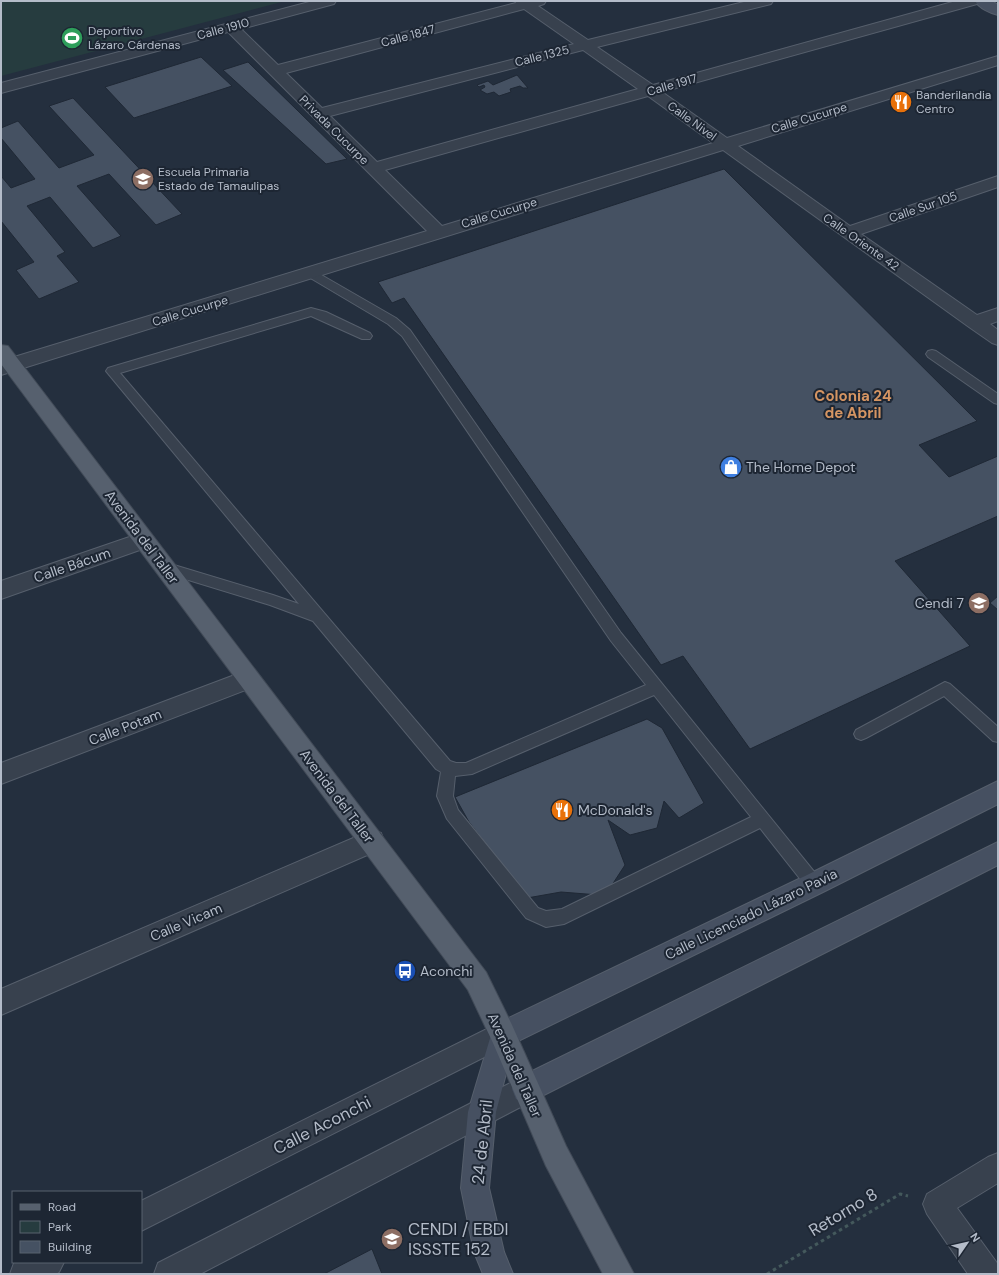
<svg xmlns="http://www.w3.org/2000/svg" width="999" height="1275" font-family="'DM Sans',sans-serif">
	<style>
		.green { fill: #263c3f }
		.building { fill: #455162; stroke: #1f2835 }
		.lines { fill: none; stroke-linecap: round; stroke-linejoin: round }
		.lane-casing { stroke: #565f6c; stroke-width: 2 }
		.street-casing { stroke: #565f6c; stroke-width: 2 }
		.secondary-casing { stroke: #565f6c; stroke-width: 2 }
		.primary-casing { stroke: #414a57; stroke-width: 2 }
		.path { stroke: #44595c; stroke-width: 3; stroke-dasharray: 3.5 3.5; stroke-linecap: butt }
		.lane { fill: #38414e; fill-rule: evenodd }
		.street { fill: #38414e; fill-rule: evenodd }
		.secondary { fill: #465061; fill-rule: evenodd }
		.primary { fill: #56606e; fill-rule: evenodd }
		.labels { text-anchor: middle; stroke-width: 4; stroke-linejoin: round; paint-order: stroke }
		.far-street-label { font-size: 12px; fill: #b4bcc9; stroke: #1d2633 }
		.far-poi-label { font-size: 12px; fill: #b4bcc9; stroke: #1d2633; text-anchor: start }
		.poi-label { font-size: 14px; fill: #b4bcc9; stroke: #1d2633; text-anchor: start }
		.street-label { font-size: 14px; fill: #b4bcc9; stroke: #1d2633 }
		.neighbourhood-label { font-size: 15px; font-weight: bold; fill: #d59563; stroke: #1d2633 }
		.near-street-label { font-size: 17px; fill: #b4bcc9; stroke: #1d2633 }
		.near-poi-label { font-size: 17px; fill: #b4bcc9; stroke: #1d2633; text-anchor: start }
	</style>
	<rect width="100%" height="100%" fill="#242f3e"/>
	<polygon class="green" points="1,1 285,1 1,76"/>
	<g class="building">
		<polygon points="201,57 232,86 134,118 105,87"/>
		<polygon points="248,62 347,159 326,164 223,70"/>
		<polygon points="517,75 528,88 523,88 520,86 510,89 511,92 499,96 494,92 487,94 480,90 485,87 484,85 479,87 477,85 488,81 493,85"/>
		<polygon points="73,98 182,214 156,225 109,174 77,186 121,236 93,248 50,197 27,206 65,252 57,256 79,282 39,299 16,270 34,262 1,221 1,176 11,188 35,179 1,138 1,128 18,121 59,168 94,155 49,106"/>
		<polygon points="724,169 977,421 919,445 949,477 998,456 998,516 895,561 970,646 750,749 683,656 661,665 404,298 392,303 378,282"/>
		<polygon points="998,596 998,610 990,603"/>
		<polygon points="647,719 662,728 704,803 679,818 664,801 657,828 630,835 608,820 625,865 610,888 599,895 561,892 527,898 469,822 455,797"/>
		<polygon points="372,1249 382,1274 324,1274"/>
	</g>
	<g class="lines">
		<g class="lane-casing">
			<g id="lane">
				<path d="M 311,269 L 396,318 L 410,330 L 621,633 L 820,879 L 822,884 L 820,889 L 814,891 L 808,889 L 760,828 L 564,924 L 546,927 L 526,918 L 447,819 L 437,796 L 441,772 L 436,769 L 313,621 L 270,605 L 159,571 L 157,567 L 159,563 L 164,562 L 273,595 L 299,604 L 106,371 L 108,368 L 311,308 L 326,312 L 370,333 L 372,336 L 370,339 L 362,339 L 311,316 L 120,373 L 450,761 L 456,763 L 466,763 L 646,685 L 611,641 L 402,336 L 388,324 L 307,276 L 305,273 L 307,270 ZM 654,695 L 751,817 L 562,909 L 546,911 L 538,908 L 458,810 L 453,796 L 455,776 L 472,774 Z"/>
				<polygon points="932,350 936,351 998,394 998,404 994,403 928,357 926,354 928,351"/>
				<polygon points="945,682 950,684 998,727 998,742 993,741 944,696 866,738 861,740 856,738 854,734 856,730"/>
			</g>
		</g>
		<g class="street-casing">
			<g id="street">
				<path d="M 313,1 L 336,1 L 334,4 L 241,29 L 278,65 L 516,3 L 515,1 L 546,1 L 544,4 L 538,6 L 588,40 L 748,1 L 773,1 L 771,4 L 597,47 L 653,85 L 956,1 L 979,1 L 977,4 L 662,92 L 727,138 L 998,56 L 998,65 L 738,146 L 850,226 L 998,176 L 998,187 L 861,234 L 977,315 L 998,308 L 998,321 L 990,324 L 998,330 L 998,345 L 992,343 L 969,327 L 723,150 L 1,375 L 1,361 L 427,231 L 228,32 L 1,93 L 1,83 ZM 524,9 L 574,44 L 322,108 L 286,73 ZM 583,50 L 638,89 L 377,162 L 330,116 ZM 648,96 L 713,143 L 442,226 L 385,170 Z"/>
				<polygon points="144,532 151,534 154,540 151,546 1,599 1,581"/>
				<polygon points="248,670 256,672 259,679 256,686 1,784 1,763"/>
				<polygon points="372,830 381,833 384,841 381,849 1,1015 1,989"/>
				<polygon points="503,1021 512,1025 516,1034 512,1043 141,1231 141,1201"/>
				<polygon points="526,1075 536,1079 540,1089 536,1099 200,1274 154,1274 158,1263"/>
				<polygon points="998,1153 998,1183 957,1208 997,1263 998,1274 968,1274 927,1214 923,1204 927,1194 988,1157"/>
				<polygon points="17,1262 64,1262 59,1272 56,1274 10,1274 14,1263"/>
			</g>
		</g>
		<g class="secondary-casing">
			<g id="secondary">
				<path d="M 975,1 L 992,1 L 998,5 L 998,15 C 990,13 979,8 975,1 Z"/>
				<polygon points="998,781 998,804 823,892 514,1043 496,1112 489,1188 504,1252 513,1274 483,1274 474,1252 461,1188 468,1112 494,1025 805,876"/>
				<polygon points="998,842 998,865 536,1099 526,1103 516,1099 512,1089 516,1079"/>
			</g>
		</g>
		<g class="primary-casing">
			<polygon id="primary" points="1,345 8,346 486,972 512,1025 566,1146 634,1274 603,1274 546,1166 493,1043 468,990 1,364"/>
		</g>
		<polyline class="path" points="767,1274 900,1194 908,1196"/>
		<use href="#lane" class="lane"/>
		<use href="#street" class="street"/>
		<use href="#secondary" class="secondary"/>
		<use href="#primary" class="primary"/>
	</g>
	<defs>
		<g id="stadium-disc" transform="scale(1.15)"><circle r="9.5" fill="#2e9e5b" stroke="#1d2633"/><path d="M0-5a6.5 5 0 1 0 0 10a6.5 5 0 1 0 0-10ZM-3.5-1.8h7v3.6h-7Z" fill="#fff"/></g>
		<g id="restaurant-disc" transform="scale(1.15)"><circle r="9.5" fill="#e8710a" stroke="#1d2633"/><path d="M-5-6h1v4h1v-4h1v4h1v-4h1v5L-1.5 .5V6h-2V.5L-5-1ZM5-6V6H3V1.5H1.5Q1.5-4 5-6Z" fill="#fff"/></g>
		<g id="school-disc" transform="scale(1.15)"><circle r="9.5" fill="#8d6e63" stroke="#1d2633"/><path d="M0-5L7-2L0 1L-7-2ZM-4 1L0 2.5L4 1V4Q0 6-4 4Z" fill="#fff"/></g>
		<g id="shop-disc" transform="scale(1.15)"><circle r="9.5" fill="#3f7fe0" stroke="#1d2633"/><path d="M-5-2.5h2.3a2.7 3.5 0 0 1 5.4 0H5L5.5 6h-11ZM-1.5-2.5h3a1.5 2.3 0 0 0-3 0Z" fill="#fff"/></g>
		<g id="bus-disc" transform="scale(1.15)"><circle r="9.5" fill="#1a4fb4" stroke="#1d2633"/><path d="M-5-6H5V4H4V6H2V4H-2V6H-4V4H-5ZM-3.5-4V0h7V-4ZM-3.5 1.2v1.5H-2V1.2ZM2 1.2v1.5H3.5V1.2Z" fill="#fff"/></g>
	</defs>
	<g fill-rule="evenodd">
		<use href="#stadium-disc" x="72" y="38"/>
		<use href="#restaurant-disc" x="901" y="102"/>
		<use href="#school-disc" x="143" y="179"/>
		<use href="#shop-disc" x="731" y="467"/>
		<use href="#school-disc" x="979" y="603"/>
		<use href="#restaurant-disc" x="562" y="810"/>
		<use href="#bus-disc" x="405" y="971"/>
		<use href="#school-disc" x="392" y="1239"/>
	</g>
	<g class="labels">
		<g class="far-street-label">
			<text transform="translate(223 29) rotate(-15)" y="4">Calle 1910</text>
			<text transform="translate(408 36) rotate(-15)" y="4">Calle 1847</text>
			<text transform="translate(542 56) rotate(-14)" y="4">Calle 1325</text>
			<text transform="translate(672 85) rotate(-16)" y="4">Calle 1917</text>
			<text transform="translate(809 118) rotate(-17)" y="4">Calle Cucurpe</text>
			<text transform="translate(692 121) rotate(36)" y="4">Calle Nivel</text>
			<text transform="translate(334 130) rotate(45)" y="4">Privada Cucurpe</text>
			<text transform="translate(923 207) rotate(-19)" y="4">Calle Sur 105</text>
			<text transform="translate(499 213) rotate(-17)" y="4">Calle Cucurpe</text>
			<text transform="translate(861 242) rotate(35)" y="4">Calle Oriente 42</text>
			<text transform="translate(190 311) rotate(-17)" y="4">Calle Cucurpe</text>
		</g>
		<g class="far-poi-label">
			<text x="88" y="35">Deportivo<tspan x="88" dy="14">Lázaro Cárdenas</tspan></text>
			<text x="916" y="99">Banderilandia<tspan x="916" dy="14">Centro</tspan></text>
			<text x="158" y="176">Escuela Primaria<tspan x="158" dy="14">Estado de Tamaulipas</tspan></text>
		</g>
		<g class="poi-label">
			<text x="746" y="472">The Home Depot</text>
			<text x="964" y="608" text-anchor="end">Cendi 7</text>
			<text x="578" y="815">McDonald's</text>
			<text x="420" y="976">Aconchi</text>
		</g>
		<g class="street-label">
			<text transform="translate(142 537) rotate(53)" y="5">Avenida del Taller</text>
			<text transform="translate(72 565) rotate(-19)" y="5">Calle Bácum</text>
			<text transform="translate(125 727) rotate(-21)" y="5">Calle Potam</text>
			<text transform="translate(337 796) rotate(53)" y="5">Avenida del Taller</text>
			<text transform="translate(751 914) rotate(-26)" y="5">Calle Licenciado Lázaro Pavia</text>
			<text transform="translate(186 922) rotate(-23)" y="5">Calle Vicam</text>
			<text transform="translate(515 1065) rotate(66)" y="5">Avenida del Taller</text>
		</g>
		<g class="neighbourhood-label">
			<text x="853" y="401">Colonia 24<tspan x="853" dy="17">de Abril</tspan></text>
		</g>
		<g class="near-street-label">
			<text transform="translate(322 1125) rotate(-27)" y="6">Calle Aconchi</text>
			<text transform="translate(482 1142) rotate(-84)" y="6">24 de Abril</text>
			<text transform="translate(843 1212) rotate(-31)" y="6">Retorno 8</text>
		</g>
		<g class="near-poi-label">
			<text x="408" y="1235">CENDI / EBDI<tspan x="408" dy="20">ISSSTE 152</tspan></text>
		</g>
	</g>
	<rect width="999" height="1275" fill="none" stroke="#b4bcc9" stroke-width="4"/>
	<rect x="12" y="1191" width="130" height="72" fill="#1d2633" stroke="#59626f"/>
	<rect x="20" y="1204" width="20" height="6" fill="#56606e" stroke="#59626f"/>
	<text x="48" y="1211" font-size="12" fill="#b4bcc9">Road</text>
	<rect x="20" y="1221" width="20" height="12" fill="#263c3f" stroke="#59626f"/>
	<text x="48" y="1231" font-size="12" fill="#b4bcc9">Park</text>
	<rect x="20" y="1241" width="20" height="12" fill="#455162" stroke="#59626f"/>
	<text x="48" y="1251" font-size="12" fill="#b4bcc9">Building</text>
	<g transform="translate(967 1243) rotate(56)" stroke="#1d2633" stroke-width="3" paint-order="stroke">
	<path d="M0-3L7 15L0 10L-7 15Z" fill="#b4bcc9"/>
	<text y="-6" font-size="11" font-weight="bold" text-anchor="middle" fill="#b4bcc9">N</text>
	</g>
</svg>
